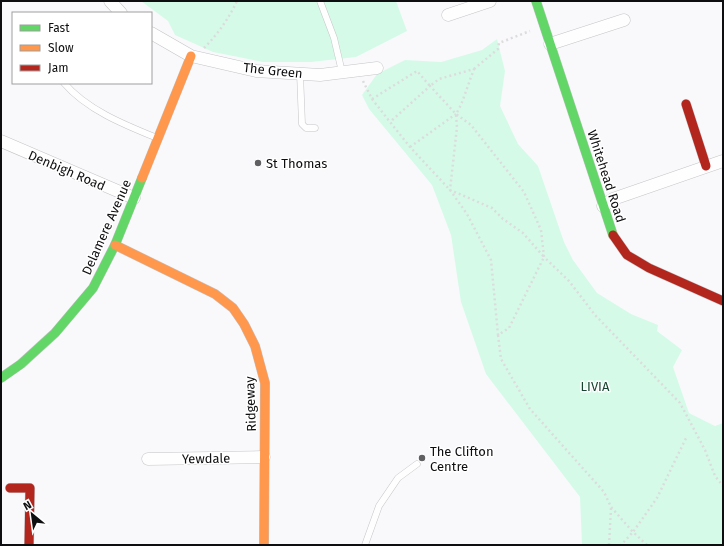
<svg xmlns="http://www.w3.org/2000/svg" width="724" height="546" font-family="'Fira Sans',sans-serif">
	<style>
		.green { fill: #d5fbe8 }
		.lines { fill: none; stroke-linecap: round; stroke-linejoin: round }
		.lane-casing { stroke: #c5c5c7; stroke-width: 7 }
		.street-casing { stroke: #c5c5c7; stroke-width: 13 }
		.fast-casing { stroke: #c5c5c7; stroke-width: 10 }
		.slow-casing { stroke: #c5c5c7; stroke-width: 10 }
		.jam-casing { stroke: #c5c5c7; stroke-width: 10 }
		.path { stroke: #dcdcdd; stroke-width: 2.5; stroke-dasharray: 2 3; stroke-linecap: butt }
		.lane { stroke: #fefeff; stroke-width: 6 }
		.street { stroke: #fefeff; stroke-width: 12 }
		.fast { stroke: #63d668; stroke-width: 9 }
		.slow { stroke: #ff974d; stroke-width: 9 }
		.jam { stroke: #b3261e; stroke-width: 9 }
		.poi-dot { fill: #606063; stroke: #fff; stroke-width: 1.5 }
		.labels { text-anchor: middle; stroke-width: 3; stroke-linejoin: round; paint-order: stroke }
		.street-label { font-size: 13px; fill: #0e0e10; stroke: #fff }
		.poi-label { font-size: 13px; fill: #0e0e10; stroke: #fff; text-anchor: start }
		.park-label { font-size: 13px; fill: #16432f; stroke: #fff }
	</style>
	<rect width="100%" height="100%" fill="#f9f9fc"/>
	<g class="green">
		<polygon points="141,1 396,1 407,31 356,57 311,62 263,62 213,52 175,35 168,21"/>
		<polygon points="497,39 505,71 500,106 518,144 538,166 564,242 573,260 597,293 631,314 658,325 657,331 682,350 673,367 689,413 715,426 723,423 723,545 582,545 580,497 486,374 461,302 451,235 432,185 369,109 362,95 377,74 405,60 441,62 482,50"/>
	</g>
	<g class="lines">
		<g class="lane-casing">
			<g id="lane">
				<polyline points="320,1 334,38 342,72"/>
				<polyline points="300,73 302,124 306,128 315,128"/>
				<path d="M 64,83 C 87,110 125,125 157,138"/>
				<polyline points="365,545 379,506 398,478 417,464"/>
			</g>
		</g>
		<g class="street-casing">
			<g id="street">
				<polyline points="110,1 121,13"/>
				<polyline points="448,15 490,1"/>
				<polyline points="151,33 191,56 256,71 320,75 377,68"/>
				<polyline points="550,44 624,20"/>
				<polyline points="1,141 134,198"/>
				<polyline points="603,206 613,199 723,161"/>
				<polyline points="148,459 264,457"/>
			</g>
		</g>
		<g class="fast-casing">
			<g id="fast">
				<polyline points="536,1 613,235"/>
				<polyline points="1,378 21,364 55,333 93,288 115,245 142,178"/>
			</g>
		</g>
		<g class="slow-casing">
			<g id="slow">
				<polyline points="142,178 191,56"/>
				<polyline points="115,245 215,294 233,308 244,324 255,346 265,383 264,545"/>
			</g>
		</g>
		<g class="jam-casing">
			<g id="jam">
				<polyline points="686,104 706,166"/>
				<polyline points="613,235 627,255 649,268 723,301"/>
				<polyline points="10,488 30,488 29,545"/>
			</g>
		</g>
		<g class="path">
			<path d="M 204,48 C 218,34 229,18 237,1"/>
			<polyline points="474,69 498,49 499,43 530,31"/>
			<polyline points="363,81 372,99 390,122 410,147 450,190 467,214 491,260 498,335 509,328 544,257 523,233 503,219 492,208 450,190 457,127 456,114 430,86 390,122"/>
			<polyline points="372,99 417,71 430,86 439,79 474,69 461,105 456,114 471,125 524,192 541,230 544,257 569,281 595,315 680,403 705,450 715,476 723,486"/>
			<polyline points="410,147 456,114"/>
			<polyline points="498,335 501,359 530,409 604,492 611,507 633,532 621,545"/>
			<polyline points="609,545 611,508"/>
			<polyline points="647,545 633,532 657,498 687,436"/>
		</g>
		<use href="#lane" class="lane"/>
		<use href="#street" class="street"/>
		<use href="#fast" class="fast"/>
		<use href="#slow" class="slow"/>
		<use href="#jam" class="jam"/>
	</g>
	<g class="poi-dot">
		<circle cx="258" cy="163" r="4"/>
		<circle cx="422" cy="458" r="4"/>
	</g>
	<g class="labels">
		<g class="street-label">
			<text transform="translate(273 70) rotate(6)" y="5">The Green</text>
			<text transform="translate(67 170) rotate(23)" y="5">Denbigh Road</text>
			<text transform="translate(607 176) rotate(72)" y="5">Whitehead Road</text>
			<text transform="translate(106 227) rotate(-66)" y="5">Delamere Avenue</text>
			<text transform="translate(250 404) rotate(-92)" y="5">Ridgeway</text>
			<text transform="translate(206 458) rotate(-1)" y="5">Yewdale</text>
		</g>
		<g class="poi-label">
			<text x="266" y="168">St Thomas</text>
			<text x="430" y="456">The Clifton<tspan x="430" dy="15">Centre</tspan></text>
		</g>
		<g class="park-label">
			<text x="595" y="391">LIVIA</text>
		</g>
	</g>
	<rect width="724" height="546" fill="none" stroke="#0e0e10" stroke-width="4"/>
	<rect x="12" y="12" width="140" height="72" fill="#ffffff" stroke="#9f9f9f"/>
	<rect x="20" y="25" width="20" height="6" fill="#63d668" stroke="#9f9f9f"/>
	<text x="48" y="32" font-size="12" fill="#0e0e10">Fast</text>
	<rect x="20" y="45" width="20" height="6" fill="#ff974d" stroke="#9f9f9f"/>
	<text x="48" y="52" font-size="12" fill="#0e0e10">Slow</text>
	<rect x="20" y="65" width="20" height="6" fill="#b3261e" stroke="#9f9f9f"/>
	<text x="48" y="72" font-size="12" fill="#0e0e10">Jam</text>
	<g transform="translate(32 514) rotate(331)" stroke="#ffffff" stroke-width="3" paint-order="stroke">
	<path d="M0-3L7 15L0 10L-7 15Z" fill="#0e0e10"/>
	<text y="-6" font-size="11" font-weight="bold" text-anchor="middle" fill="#0e0e10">N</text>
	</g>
</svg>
